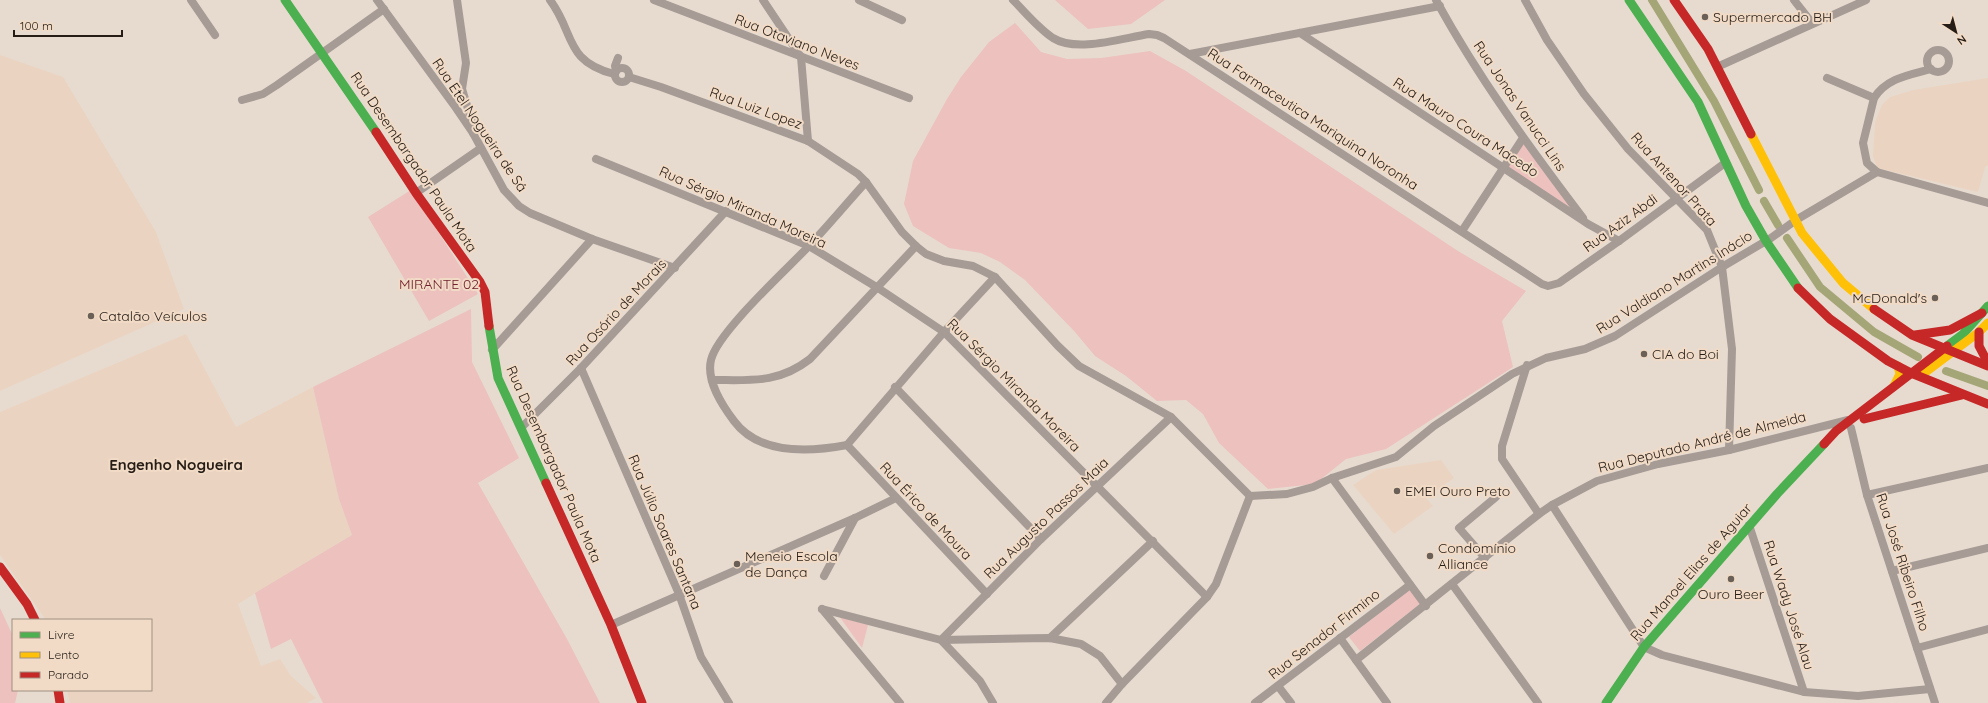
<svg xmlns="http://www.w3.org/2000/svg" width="1988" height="703" font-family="Quicksand,sans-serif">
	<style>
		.built { fill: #ead4c1 }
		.green { fill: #ecc1be }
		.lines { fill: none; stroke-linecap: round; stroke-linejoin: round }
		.canal { stroke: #a5a677; stroke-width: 8 }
		.street { stroke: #a69b95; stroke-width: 8 }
		.fast { stroke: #4caf50; stroke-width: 9 }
		.slow { stroke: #ffc107; stroke-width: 9 }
		.jam { stroke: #c62828; stroke-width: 9 }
		.poi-dot { fill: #6a6057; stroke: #f1dbc6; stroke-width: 1.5 }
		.labels { text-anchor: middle; stroke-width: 4; stroke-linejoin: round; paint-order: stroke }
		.poi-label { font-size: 14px; fill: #261d16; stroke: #f1dbc6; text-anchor: start }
		.street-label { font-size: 14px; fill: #261d16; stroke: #f1dbc6 }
		.park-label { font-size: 14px; fill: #72202d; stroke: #f1dbc6 }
		.neighbourhood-label { font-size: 15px; font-weight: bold; fill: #261d16; stroke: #f1dbc6 }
	</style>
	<rect width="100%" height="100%" fill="#e7dbd0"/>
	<g class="built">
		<polygon points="0,55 63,77 156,232 184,309 0,391"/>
		<polygon points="1988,78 1988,165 1985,167 1978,192 1877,168 1873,156 1875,122 1882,105 1890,97 1913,90"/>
		<polygon points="186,334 236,427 313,387 339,499 352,535 238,604 261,666 280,659 291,676 316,698 307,703 70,703 67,690 151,690 151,620 46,620 0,555 0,412"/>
		<polygon points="1441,460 1454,478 1426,498 1433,506 1394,534 1353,485 1376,470"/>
	</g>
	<g class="green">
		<polygon points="1055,0 1165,0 1131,24 1088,29"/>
		<polygon points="1015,23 1041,52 1067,59 1101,58 1150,51 1186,71 1458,251 1526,291 1502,321 1513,367 1386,449 1346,459 1315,484 1268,489 1219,443 1203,414 1186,400 1157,401 1126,376 1095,356 1075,332 1025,280 1000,262 981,253 949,248 913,226 904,204 913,161 947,99 961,77 989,42"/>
		<polygon points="1523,138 1588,224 1504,169"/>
		<polygon points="411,190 478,294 429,321 368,217"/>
		<polygon points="471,309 472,362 519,458 478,483 567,639 600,703 323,703 291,639 271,649 255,593 352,535 339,499 313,387"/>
		<polygon points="1410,589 1421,603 1360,651 1349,637"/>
		<polygon points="0,608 13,636 13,690 18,690 15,703 0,703"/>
		<polygon points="839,616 868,625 862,648"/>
	</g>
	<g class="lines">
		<g class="canal">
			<polyline points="1652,0 1714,101 1759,190"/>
			<polyline points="1764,201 1778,225"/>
			<polyline points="1787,238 1820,287 1874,332 1918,357"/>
			<polyline points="1946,371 1988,386"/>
		</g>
		<g class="street">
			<polyline points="191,0 215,35"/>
			<polyline points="377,0 456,108 473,133 504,190 519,206 530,213 592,239 675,268"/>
			<polyline points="457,0 466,63 462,89 472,122 473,133"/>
			<path d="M 550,0 C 575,33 564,61 614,74"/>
			<polyline points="654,0 909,98"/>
			<polyline points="763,0 801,57 808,141"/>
			<polyline points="859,0 902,20"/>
			<path d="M 1013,0 C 1025,12 1038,28 1053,38 C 1077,53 1122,38 1149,34 L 1157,35 L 1164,38 L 1542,284 L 1548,286 L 1559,283 L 1619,241 L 1725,163"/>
			<path d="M 1436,0 C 1478,77 1530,148 1583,218"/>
			<polyline points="1525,0 1547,40 1584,94 1628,149 1707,230 1722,267 1732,349 1729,450"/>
			<polyline points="1794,0 1812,23"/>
			<polyline points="1300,33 1588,224 1619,241"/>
			<circle cx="1938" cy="61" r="11"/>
			<polyline points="1190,54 1440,6"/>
			<polyline points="1717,67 1866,0"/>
			<circle cx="622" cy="75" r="7"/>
			<path d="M 1931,69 C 1909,75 1887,78 1874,98 L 1863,143 L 1867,163 L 1877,172 L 1988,203"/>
			<polyline points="616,71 615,66 618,58"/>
			<polyline points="629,77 661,87 808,141 858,174 866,182 902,232 916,246 926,254 944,261 973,266 995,277 1058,346 1079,366 1171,417 1250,496"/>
			<polyline points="1827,78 1874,98"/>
			<polyline points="242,100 263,94 277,85 384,9"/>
			<polyline points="596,159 809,246 878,288 944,332 1207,597"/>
			<path d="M 866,182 C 846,204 828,226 807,248 C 785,271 717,333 711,360 C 706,381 722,405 734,421 C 759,455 810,452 847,445 L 944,332 L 995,277"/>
			<polyline points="416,193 481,148"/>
			<polyline points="1462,231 1523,138"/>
			<polyline points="492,350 592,239"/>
			<polyline points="1527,365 1502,446 1502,459 1539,514"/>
			<polyline points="581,368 679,594 701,657 729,703"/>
			<path d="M 712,380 C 750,380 778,384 810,359 L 916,246"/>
			<polyline points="895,387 1041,539"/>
			<polyline points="521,428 581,368 726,211"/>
			<polyline points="1851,428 1867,495 1935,703"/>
			<polyline points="847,445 987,594"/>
			<polyline points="1332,478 1426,606"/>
			<polyline points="1867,495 1988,468"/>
			<polyline points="1250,496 1287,494 1313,487 1332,478 1396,457 1434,426 1512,374 1546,358 1585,349 1615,336 1722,267 1771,238 1796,220 1877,172"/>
			<polyline points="1552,505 1644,647 1662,655 1804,692 1858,696 1930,689"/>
			<polyline points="1749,525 1804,692"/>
			<polyline points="1485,558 1459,528 1496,497"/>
			<polyline points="1892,571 1988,548"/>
			<polyline points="824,576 855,518"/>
			<polyline points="1452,584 1538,703"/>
			<polyline points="822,609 941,640 1050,638 1081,644 1100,656 1122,684"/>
			<polyline points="822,609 900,703"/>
			<polyline points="611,625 855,518 896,498"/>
			<polyline points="1050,638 1153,541"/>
			<polyline points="1340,638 1387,703"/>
			<polyline points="1917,648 1988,629"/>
			<polyline points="1356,660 1539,514 1552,505 1597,481 1658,464 1729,450 1848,420"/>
			<polyline points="1278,686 1291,703"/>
			<polyline points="993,703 980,681 941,640 1041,539 1171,417"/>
			<polyline points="1106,703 1122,684 1207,597 1216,584 1250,496"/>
			<polyline points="1255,703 1410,585"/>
		</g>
		<g class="fast">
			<polyline points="285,0 376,132"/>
			<polyline points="1629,0 1698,102 1746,206 1766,241 1798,288"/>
			<polyline points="489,326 498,378 546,483"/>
			<polyline points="1947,346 1963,334 1988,306"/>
			<polyline points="1606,703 1644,647 1777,494 1824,444"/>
		</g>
		<g class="slow">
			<polyline points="1751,134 1802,233 1843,283 1874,309"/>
			<polyline points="1923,374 1979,332 1988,323"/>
			<polyline points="1894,386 1900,374 1898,366"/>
		</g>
		<g class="jam">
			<polyline points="1674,0 1708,49 1751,134"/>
			<polyline points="376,132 416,193 480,282 485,292 489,326"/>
			<polyline points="1798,288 1830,319 1888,361 1911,373 1988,404"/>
			<polyline points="1874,309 1912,335 1988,366"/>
			<polyline points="1979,332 1979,346 1988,363"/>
			<polyline points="1915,335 1950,330 1982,313"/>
			<polyline points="1864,419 1962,395"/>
			<polyline points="1824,444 1836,431 1947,346"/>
			<polyline points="546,483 611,625 642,703"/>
			<polyline points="0,567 27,604 35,620"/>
			<polyline points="58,690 60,703"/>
		</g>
	</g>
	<g class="poi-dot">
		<circle cx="1705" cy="17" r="4"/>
		<circle cx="1935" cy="298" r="4"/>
		<circle cx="91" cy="316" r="4"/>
		<circle cx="1644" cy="354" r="4"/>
		<circle cx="1397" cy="491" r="4"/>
		<circle cx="1430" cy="556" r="4"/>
		<circle cx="737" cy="564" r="4"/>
		<circle cx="1731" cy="579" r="4"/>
	</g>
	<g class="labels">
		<g class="poi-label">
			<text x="1713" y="22">Supermercado BH</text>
			<text x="1927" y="303" text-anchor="end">McDonald's</text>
			<text x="99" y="321">Catalão Veículos</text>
			<text x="1652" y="359">CIA do Boi</text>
			<text x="1405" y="496">EMEI Ouro Preto</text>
			<text x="1438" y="553">Condomínio<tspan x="1438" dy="16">Alliance</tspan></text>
			<text x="745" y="561">Meneio Escola<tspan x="745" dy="16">de Dança</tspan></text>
			<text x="1731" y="599" text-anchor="middle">Ouro Beer</text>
		</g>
		<g class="street-label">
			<text transform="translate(797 42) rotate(21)" y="5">Rua Otaviano Neves</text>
			<text transform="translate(1520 106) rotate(56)" y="5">Rua Jonas Vanucci Lins</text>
			<text transform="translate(756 108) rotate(20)" y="5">Rua Luiz Lopez</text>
			<text transform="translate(1313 119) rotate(33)" y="5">Rua Farmaceutica Mariquina Noronha</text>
			<text transform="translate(480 125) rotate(56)" y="5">Rua Etel Nogueira de Sá</text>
			<text transform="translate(1466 127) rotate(33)" y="5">Rua Mauro Coura Macedo</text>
			<text transform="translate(414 162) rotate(56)" y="5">Rua Desembargador Paula Mota</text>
			<text transform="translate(1674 179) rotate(48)" y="5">Rua Antenor Prata</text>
			<text transform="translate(743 207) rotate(24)" y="5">Rua Sérgio Miranda Moreira</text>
			<text transform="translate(1620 223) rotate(-36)" y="5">Rua Aziz Abdi</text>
			<text transform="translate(1674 282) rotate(-32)" y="5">Rua Valdiano Martins Inácio</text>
			<text transform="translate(616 312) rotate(-47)" y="5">Rua Osório de Morais</text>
			<text transform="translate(1014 385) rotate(45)" y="5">Rua Sérgio Miranda Moreira</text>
			<text transform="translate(1702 442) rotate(-14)" y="5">Rua Deputado André de Almeida</text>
			<text transform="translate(554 464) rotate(66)" y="5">Rua Desembargador Paula Mota</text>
			<text transform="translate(926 511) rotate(47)" y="5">Rua Érico de Moura</text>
			<text transform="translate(1046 518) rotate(-44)" y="5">Rua Augusto Passos Maia</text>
			<text transform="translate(665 532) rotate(67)" y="5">Rua Júlio Soares Santana</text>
			<text transform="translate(1903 562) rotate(72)" y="5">Rua José Ribeiro Filho</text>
			<text transform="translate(1691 572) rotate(-49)" y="5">Rua Manoel Elias de Aguiar</text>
			<text transform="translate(1789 605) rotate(72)" y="5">Rua Wady José Alau</text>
			<text transform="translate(1324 634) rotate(-38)" y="5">Rua Senador Firmino</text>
		</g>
		<g class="park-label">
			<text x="439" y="289">MIRANTE 02</text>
		</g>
		<g class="neighbourhood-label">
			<text x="176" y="470">Engenho Nogueira</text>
		</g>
	</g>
	<rect x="12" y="619" width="140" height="72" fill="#f1dbc6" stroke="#a08f80"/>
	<rect x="20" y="632" width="20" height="6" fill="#4caf50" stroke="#a08f80"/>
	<text x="48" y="639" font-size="12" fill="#261d16">Livre</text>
	<rect x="20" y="652" width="20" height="6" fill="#ffc107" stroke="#a08f80"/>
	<text x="48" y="659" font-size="12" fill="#261d16">Lento</text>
	<rect x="20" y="672" width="20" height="6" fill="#c62828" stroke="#a08f80"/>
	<text x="48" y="679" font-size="12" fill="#261d16">Parado</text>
	<g transform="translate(1956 32) rotate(144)" stroke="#f1dbc6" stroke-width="3" paint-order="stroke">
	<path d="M0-3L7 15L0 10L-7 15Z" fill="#261d16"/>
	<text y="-6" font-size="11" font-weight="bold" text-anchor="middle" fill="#261d16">N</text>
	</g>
	<path d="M14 30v6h108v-6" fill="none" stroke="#261d16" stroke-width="2"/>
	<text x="20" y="30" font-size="12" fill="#261d16" stroke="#f1dbc6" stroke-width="3" paint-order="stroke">100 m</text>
</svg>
